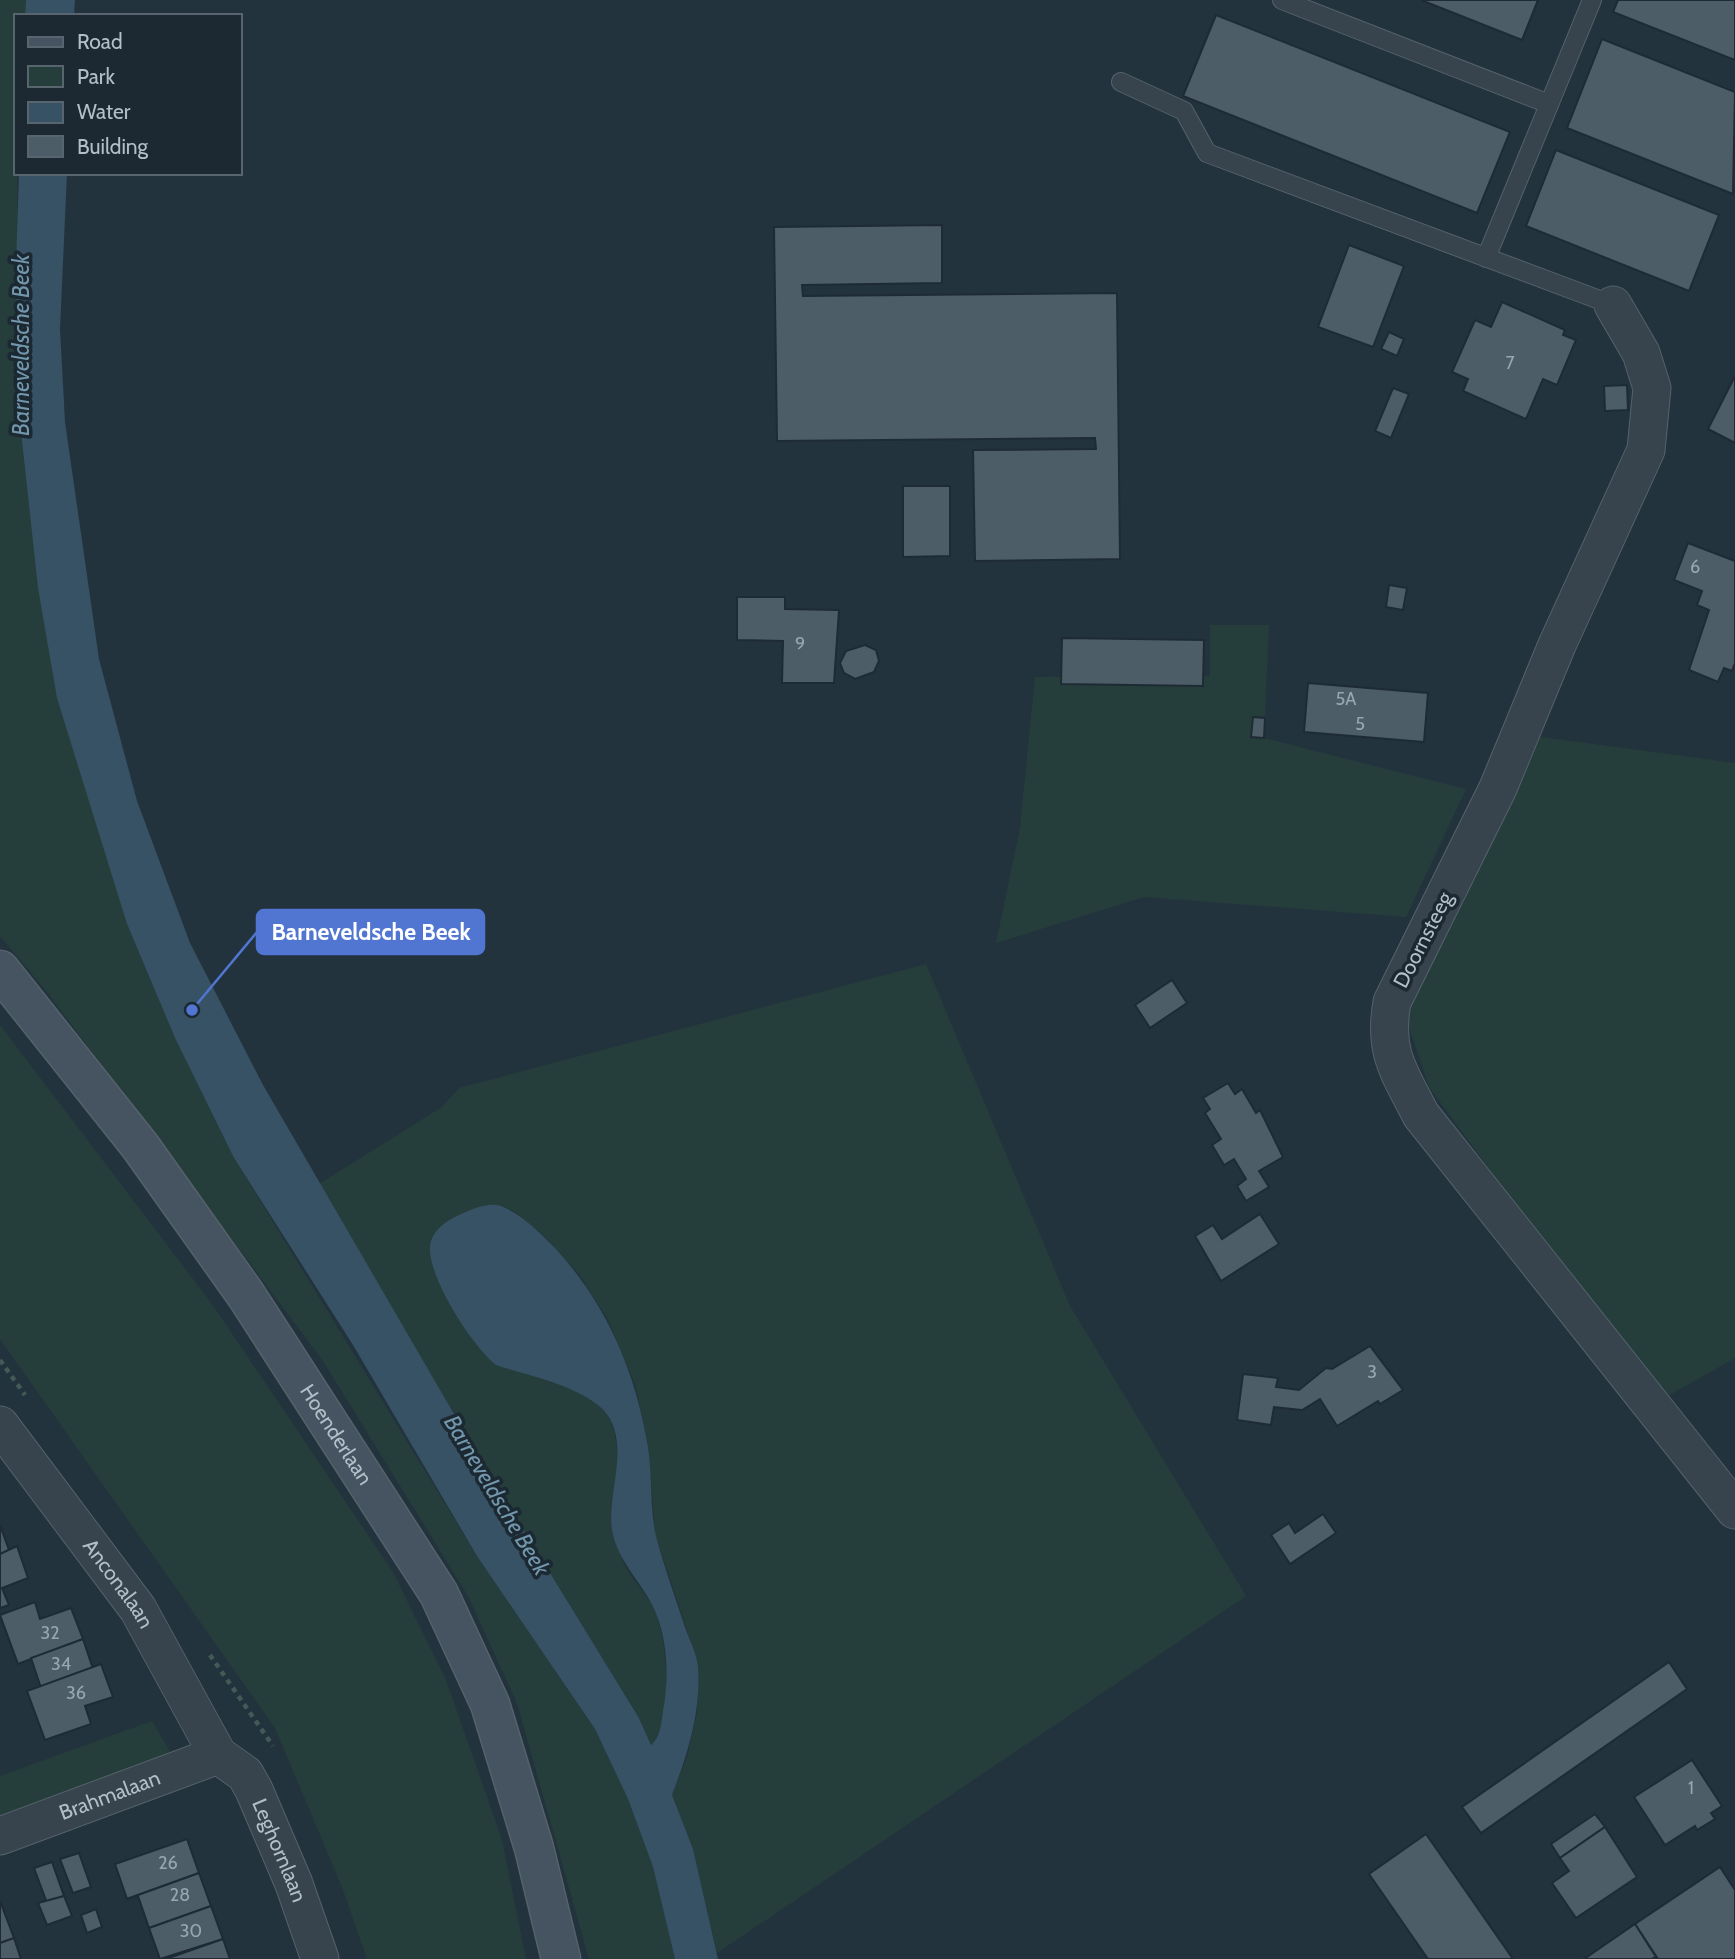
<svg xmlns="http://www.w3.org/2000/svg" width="1735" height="1959" font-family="Cabin,sans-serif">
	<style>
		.green { fill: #253e3c }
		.water { fill: #365264 }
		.building { fill: #4c5d68; stroke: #1e2b34; stroke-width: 2 }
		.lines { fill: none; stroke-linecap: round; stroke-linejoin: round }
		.lane-casing { stroke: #55626b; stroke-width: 20 }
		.street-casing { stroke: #55626b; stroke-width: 39 }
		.secondary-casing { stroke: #55626b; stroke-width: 41 }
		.path { stroke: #435a58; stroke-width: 4.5; stroke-dasharray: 5 5; stroke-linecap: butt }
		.lane { stroke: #37444d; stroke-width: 18 }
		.street { stroke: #37444d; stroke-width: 37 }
		.secondary { stroke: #455460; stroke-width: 38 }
		.labels { text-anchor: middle; stroke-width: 7; stroke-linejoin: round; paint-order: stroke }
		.number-label { font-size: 18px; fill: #98a6b0 }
		.street-label { font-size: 21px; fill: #b2bfc8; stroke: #1c2932 }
		.water-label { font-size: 23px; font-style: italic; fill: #7296ac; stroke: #1c2932 }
		.leader { fill: none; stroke: #5176d2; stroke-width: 2.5 }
		.callout-dot { fill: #5176d2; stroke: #1c2932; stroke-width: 2.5 }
		.callout { fill: #5176d2; stroke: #5176d2; stroke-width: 2.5 }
		.callout-label { font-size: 23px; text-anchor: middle; font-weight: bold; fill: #fff }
	</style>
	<rect width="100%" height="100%" fill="#23333d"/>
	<g class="green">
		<polygon points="0,0 26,0 25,16 16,16 19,414 38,588 127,924 175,1038 234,1158 477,1556 595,1729 628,1799 653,1867 675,1959 589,1959 517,1703 468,1596 323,1361 47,992 0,936"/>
		<polygon points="1210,625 1269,625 1264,738 1466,789 1406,917 1144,897 996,943 1020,828 1035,677 1210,676"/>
		<polygon points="1534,736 1735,763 1735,1358 1668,1396 1554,1257 1429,1087 1407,1021 1415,982"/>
		<path d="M 926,964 L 1070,1306 L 1246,1596 L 717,1953 L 693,1849 L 672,1795 L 687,1757 L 697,1713 L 698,1664 L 655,1533 L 648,1443 L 635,1384 L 607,1318 L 579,1274 L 541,1233 L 515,1212 L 497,1205 L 479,1207 L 430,1246 L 435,1273 L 461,1322 L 595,1401 C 600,1408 608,1415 611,1422 C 625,1461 613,1510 620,1551 C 623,1572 646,1591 655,1611 C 667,1639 675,1723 651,1745 L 639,1718 L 479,1457 L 319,1184 L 442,1107 L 459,1088 Z"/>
		<polygon points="0,1025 212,1304 393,1572 446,1680 502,1840 526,1959 367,1959 342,1887 275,1728 0,1339"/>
		<polygon points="152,1721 172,1755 0,1819 0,1776"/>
	</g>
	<g class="water">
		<polygon points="26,0 75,0 74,16 25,16"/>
		<path d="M 19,173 L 67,173 L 60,329 L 65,422 L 99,659 L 137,801 L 190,943 L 263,1085 L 479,1457 L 639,1718 L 651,1745 C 661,1736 661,1724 663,1711 C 669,1679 668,1641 655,1611 C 643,1583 617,1561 612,1530 C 607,1494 628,1453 610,1419 C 593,1388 528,1376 496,1365 C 473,1347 428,1278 430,1247 C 431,1231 447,1220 461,1214 C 473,1209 488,1202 501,1206 C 523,1215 539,1232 555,1248 C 605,1302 634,1368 647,1441 C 653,1472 649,1505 656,1536 C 664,1566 675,1597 685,1627 C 689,1639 697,1654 698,1667 C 701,1713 688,1753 672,1795 L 693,1849 L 718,1959 L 675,1959 L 653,1867 L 628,1799 L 595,1729 L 477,1556 L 353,1345 L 234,1158 L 175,1038 L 127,924 L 57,698 L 38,588 L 19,414 L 16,265 Z"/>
	</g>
	<g class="building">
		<polygon points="1421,0 1538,0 1522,40"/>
		<polygon points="1618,0 1735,0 1735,60 1613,12"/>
		<polygon points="1216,15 1510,132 1477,213 1183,96"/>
		<polygon points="1602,39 1735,92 1733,194 1567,128"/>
		<polygon points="1556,150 1719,215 1689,291 1526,226"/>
		<polygon points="942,225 942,283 802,285 803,296 1117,293 1120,559 975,561 973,450 1096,449 1095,438 777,441 774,227"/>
		<polygon points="1349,245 1404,266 1373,347 1318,327"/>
		<polygon points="1502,302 1565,330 1563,335 1576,340 1557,385 1543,379 1526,419 1463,391 1468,379 1452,372 1475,320 1491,327"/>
		<polygon points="1389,332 1404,339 1397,356 1381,349"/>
		<polygon points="1735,376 1735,443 1708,429"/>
		<polygon points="1627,385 1628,410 1605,411 1604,386"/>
		<polygon points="1393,388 1409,394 1391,438 1375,431"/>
		<polygon points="903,486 950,486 950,556 903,557"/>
		<polygon points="1688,543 1735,561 1735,663 1732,671 1724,668 1718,682 1689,670 1709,610 1697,605 1702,591 1674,580"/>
		<polygon points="1389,585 1407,588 1403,610 1386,607"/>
		<polygon points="737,597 785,597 785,609 839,610 834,683 782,683 783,641 737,640"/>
		<polygon points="1062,638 1204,640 1203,686 1061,684"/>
		<polygon points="865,645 876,650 879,661 874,672 855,679 844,673 840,663 846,651"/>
		<polygon points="1308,683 1428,693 1424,742 1304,732"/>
		<polygon points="1253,717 1265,718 1264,738 1251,737"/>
		<polygon points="1172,980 1187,1003 1150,1028 1135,1005"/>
		<polygon points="1228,1083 1235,1094 1242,1089 1256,1113 1260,1110 1283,1157 1259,1171 1269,1187 1246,1201 1237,1186 1246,1179 1234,1159 1224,1165 1212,1145 1221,1139 1205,1113 1210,1109 1203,1098"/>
		<polygon points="1260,1214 1279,1244 1221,1281 1195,1236 1213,1225 1222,1239"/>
		<polygon points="1370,1346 1403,1390 1380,1404 1378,1401 1337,1426 1320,1399 1302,1410 1274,1407 1271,1425 1237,1420 1243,1374 1278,1378 1276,1387 1299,1390 1326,1368 1332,1369"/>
		<polygon points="1323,1514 1336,1533 1290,1564 1271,1535 1289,1523 1295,1533"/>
		<polygon points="0,1525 9,1550 0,1554"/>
		<polygon points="17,1546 28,1578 2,1588 9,1605 0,1608 0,1554"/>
		<polygon points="35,1602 40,1619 71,1608 83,1639 18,1664 0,1615"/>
		<polygon points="83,1639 93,1669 41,1688 31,1658"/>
		<polygon points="1669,1662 1687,1689 1481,1833 1462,1807"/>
		<polygon points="101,1664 113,1697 85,1706 91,1724 45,1740 27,1691"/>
		<polygon points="1692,1760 1722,1806 1711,1813 1715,1819 1697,1830 1695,1826 1665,1845 1634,1797"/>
		<polygon points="1595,1814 1605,1827 1560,1858 1551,1844"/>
		<polygon points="1605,1827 1637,1877 1576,1918 1552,1883 1569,1871 1560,1858"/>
		<polygon points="1426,1834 1513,1959 1428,1959 1369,1874"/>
		<polygon points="187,1839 199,1873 127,1899 115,1864"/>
		<polygon points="79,1853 91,1887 73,1893 60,1859"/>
		<polygon points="52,1862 64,1896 47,1903 34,1868"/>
		<polygon points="1720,1867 1735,1890 1735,1959 1658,1959 1635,1924"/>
		<polygon points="199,1873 211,1906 149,1928 138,1896 127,1899"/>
		<polygon points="64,1896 72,1916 47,1925 38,1903"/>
		<polygon points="0,1901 14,1938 0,1943"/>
		<polygon points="211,1906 223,1939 160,1959 149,1928"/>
		<polygon points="96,1909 102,1927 87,1933 81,1915"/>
		<polygon points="1635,1924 1656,1957 1652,1959 1584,1959"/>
		<polygon points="14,1938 21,1959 0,1959 0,1943"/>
		<polygon points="223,1939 230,1959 166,1959"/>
	</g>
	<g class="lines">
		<g class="lane-casing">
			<g id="lane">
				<polyline points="1282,0 1549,104"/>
				<polyline points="1121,82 1184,111 1207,153 1613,305"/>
				<polyline points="1486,258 1592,0"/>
			</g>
		</g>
		<g class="street-casing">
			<g id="street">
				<path d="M 1613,305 L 1641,353 L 1652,388 L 1646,450 L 1557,645 L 1498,788 L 1392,1002 C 1383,1052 1399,1072 1421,1115 L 1735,1510"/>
				<path id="s1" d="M 0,1425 L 138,1609 L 218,1755"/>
				<path id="s2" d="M 218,1755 L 245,1774 L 254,1790 L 294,1884 L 320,1959"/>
				<path id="s3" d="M 0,1836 L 218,1755"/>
			</g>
		</g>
		<g class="secondary-casing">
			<g id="secondary">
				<path id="s4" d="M 0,970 L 140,1146 L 246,1295 L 439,1594 L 490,1704 L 534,1848 L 561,1959"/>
			</g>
		</g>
		<g class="path">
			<polyline points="0,1360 25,1395"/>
			<polyline points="210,1655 273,1746"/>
		</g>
		<use href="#lane" class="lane"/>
		<use href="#street" class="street"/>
		<use href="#secondary" class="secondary"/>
	</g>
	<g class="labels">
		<g class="number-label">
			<text x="1510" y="369">7</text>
			<text x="1695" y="573">6</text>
			<text x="800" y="650">9</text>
			<text x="1346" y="705">5A</text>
			<text x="1360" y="730">5</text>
			<text x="1372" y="1378">3</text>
			<text x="50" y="1639">32</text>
			<text x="61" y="1670">34</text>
			<text x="76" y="1699">36</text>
			<text x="1691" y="1794">1</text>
			<text x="168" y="1869">26</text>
			<text x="180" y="1901">28</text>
			<text x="191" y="1937">30</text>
		</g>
		<g class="street-label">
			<text transform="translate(1423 940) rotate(-63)" y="7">Doornsteeg</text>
			<text dy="7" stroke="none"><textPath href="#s4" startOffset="574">Hoenderlaan</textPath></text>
			<text dy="7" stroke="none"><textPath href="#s1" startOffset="198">Anconalaan</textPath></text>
			<text dy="7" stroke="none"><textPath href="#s3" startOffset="117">Brahmalaan</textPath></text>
			<text dy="7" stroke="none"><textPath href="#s2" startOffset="117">Leghornlaan</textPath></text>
		</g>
		<g class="water-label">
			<text transform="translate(21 345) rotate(-90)" y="8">Barneveldsche Beek</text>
			<text transform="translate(497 1495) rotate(59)" y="8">Barneveldsche Beek</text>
		</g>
	</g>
	<path class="leader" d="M192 1010L257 932"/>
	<circle class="callout-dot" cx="192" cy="1010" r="7"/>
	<rect class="callout" x="257" y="910" width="227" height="44" rx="7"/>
	<g class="callout-label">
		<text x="371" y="940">Barneveldsche Beek</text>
	</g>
	<rect x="14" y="14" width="228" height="161" fill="#1c2932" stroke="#58656e" stroke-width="2"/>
	<rect x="28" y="37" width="35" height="10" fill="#455460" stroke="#58656e" stroke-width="2"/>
	<text x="77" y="49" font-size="21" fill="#b2bfc8">Road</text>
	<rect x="28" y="66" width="35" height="21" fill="#253e3c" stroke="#58656e" stroke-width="2"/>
	<text x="77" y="84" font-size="21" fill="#b2bfc8">Park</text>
	<rect x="28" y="102" width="35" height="21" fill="#365264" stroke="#58656e" stroke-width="2"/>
	<text x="77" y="119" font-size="21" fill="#b2bfc8">Water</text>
	<rect x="28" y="136" width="35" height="21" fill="#4c5d68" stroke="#58656e" stroke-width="2"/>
	<text x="77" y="154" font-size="21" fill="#b2bfc8">Building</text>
</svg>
